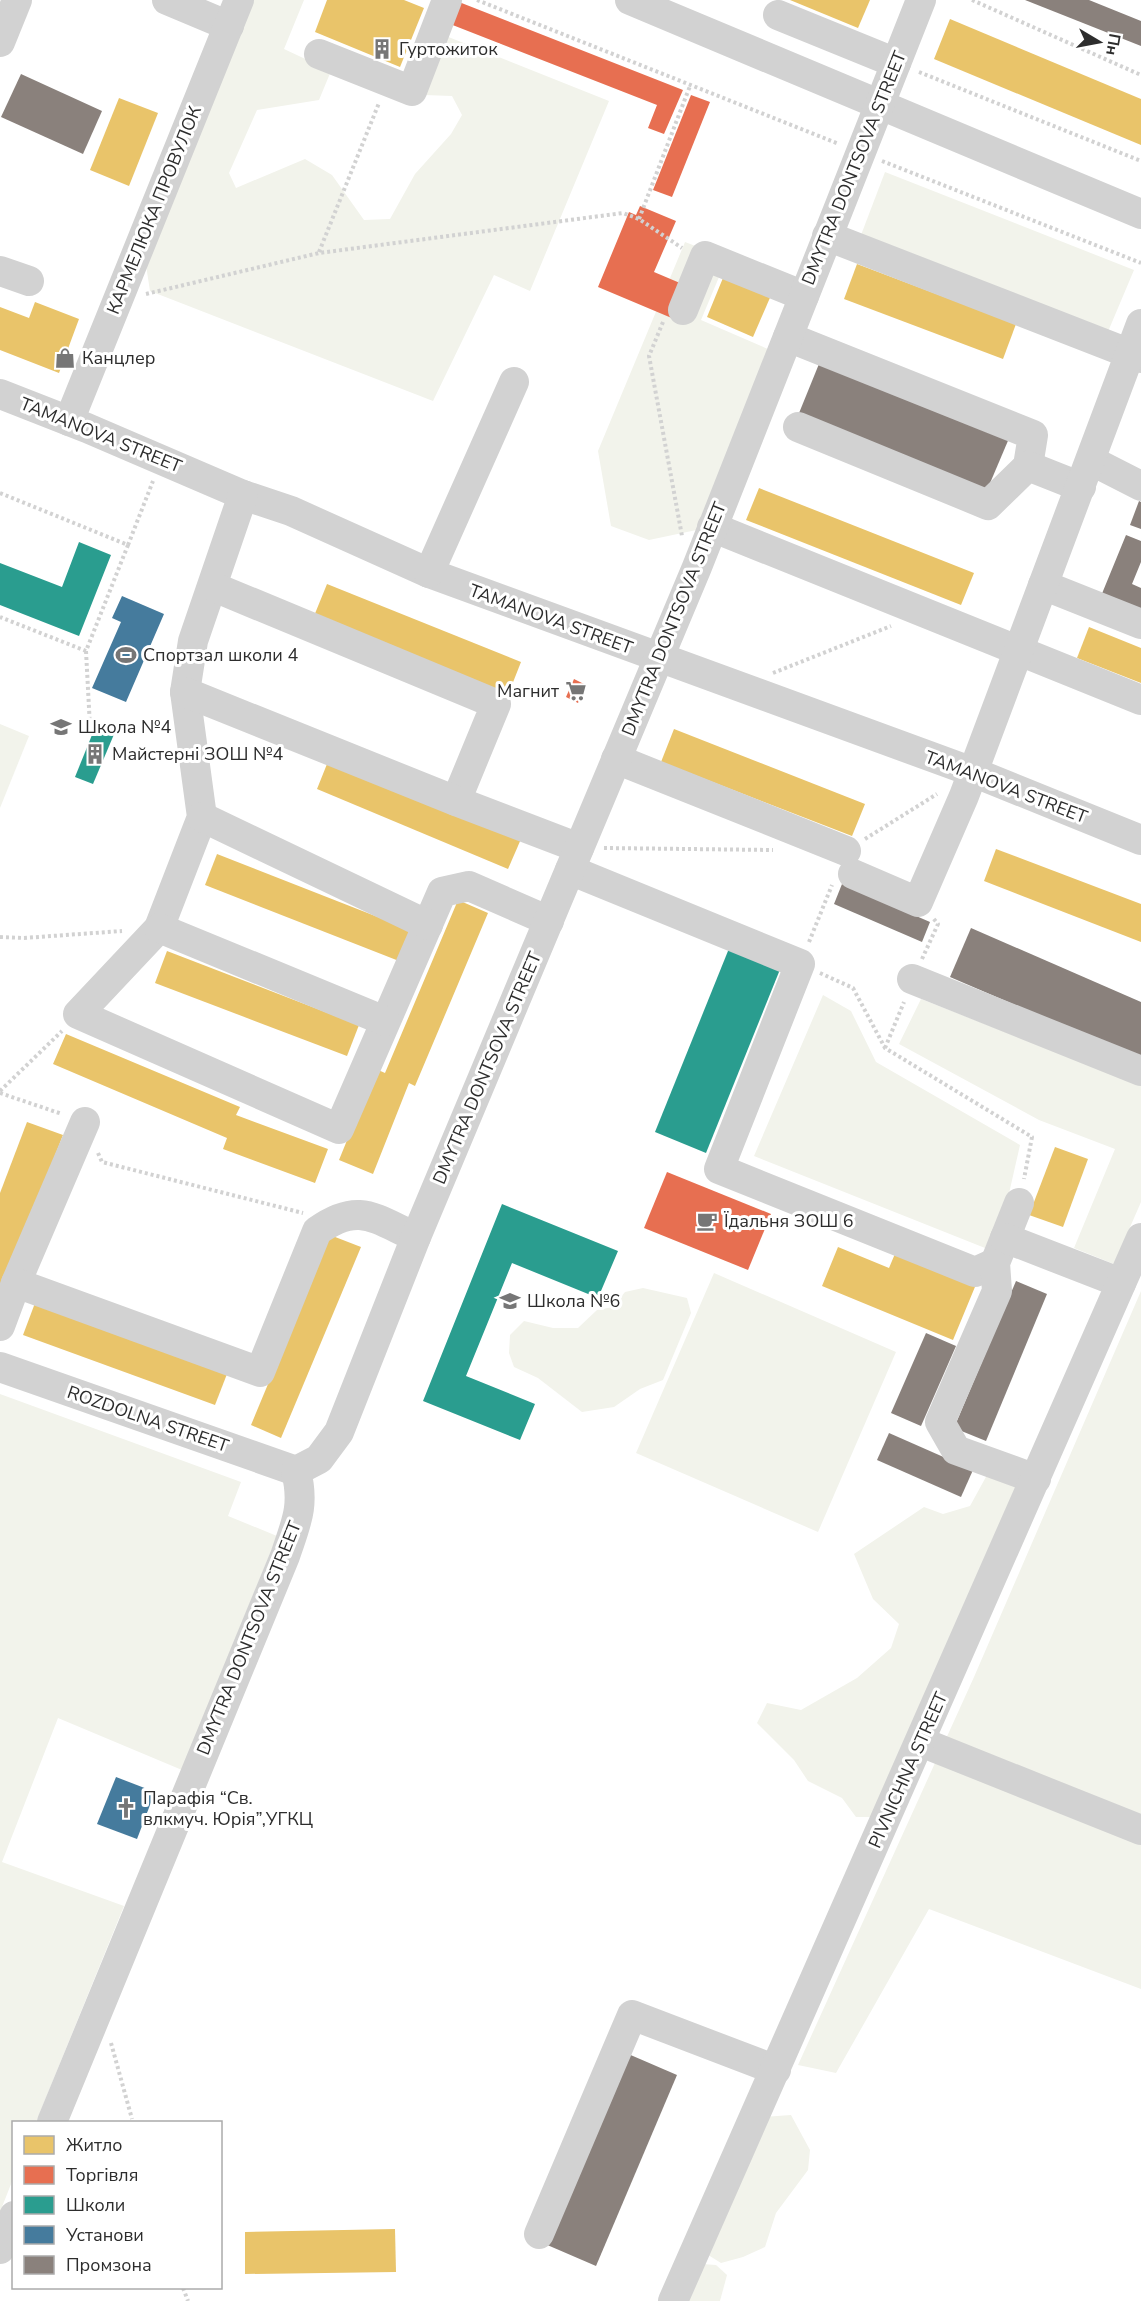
<svg xmlns="http://www.w3.org/2000/svg" width="1141" height="2301" font-family="'Nunito Sans',sans-serif">
	<style>
		.green { fill: #f2f3eb }
		.homes { fill: #e9c46a }
		.shops { fill: #e76f51 }
		.schools { fill: #2a9d8f }
		.public { fill: #457b9d }
		.industry { fill: #8a817c }
		.lines { fill: none; stroke-linecap: round; stroke-linejoin: round }
		.path { stroke: #d2d2d2; stroke-width: 4; stroke-dasharray: 3 3; stroke-linecap: butt }
		.minor { stroke: #d2d2d2; stroke-width: 30 }
		.labels { text-anchor: middle; stroke-width: 6; stroke-linejoin: round; paint-order: stroke }
		.poi-label { font-size: 18px; fill: #2d2d2d; stroke: #fff; text-anchor: start }
		.street-label { font-size: 18px; fill: #2d2d2d; stroke: #fff }
	</style>
	<rect width="100%" height="100%" fill="#fff"/>
	<g class="green">
		<polygon points="253,0 304,0 284,49 331,71 319,100 257,110 229,173 236,188 305,159 332,175 364,220 390,219 415,174 451,134 462,115 452,96 424,95 446,36 609,101 530,291 494,275 433,401 150,291 145,259"/>
		<polygon points="885,172 1134,270 1107,334 861,235"/>
		<polygon points="685,242 727,258 701,320 775,352 706,528 649,540 611,526 598,451"/>
		<polygon points="0,724 29,736 0,808"/>
		<polygon points="823,995 851,1011 876,1062 1020,1145 1008,1198 985,1248 754,1156"/>
		<polygon points="921,999 1141,1085 1141,1202 1114,1264 1074,1248 1115,1149 1039,1120 899,1044"/>
		<polygon points="714,1273 896,1352 818,1532 636,1453"/>
		<polygon points="643,1288 687,1298 691,1313 663,1380 640,1389 614,1407 582,1412 538,1378 514,1367 509,1353 510,1335 524,1321 553,1328 578,1328 597,1310 613,1307 625,1292"/>
		<polygon points="1141,1291 1141,1989 929,1909 836,2073 798,2065 974,1677"/>
		<polygon points="0,1394 241,1482 228,1516 277,1536 182,1770 58,1718 2,1862 124,1906 36,2122 14,2122 13,2179 0,2212"/>
		<polygon points="987,1475 1022,1488 871,1817 856,1817 842,1798 808,1781 794,1760 757,1723 767,1703 801,1710 857,1678 891,1648 899,1624 873,1599 854,1554 924,1507 943,1514 970,1506"/>
		<polygon points="791,2115 810,2150 808,2170 776,2213 765,2247 743,2257 721,2263 705,2253 763,2117"/>
		<polygon points="702,2264 716,2265 727,2275 720,2301 685,2301"/>
	</g>
	<g class="homes">
		<polygon points="327,0 404,0 424,8 400,67 315,32"/>
		<polygon points="790,0 870,0 858,28"/>
		<polygon points="950,19 1141,99 1141,145 934,59"/>
		<polygon points="119,98 158,113 129,186 90,170"/>
		<polygon points="857,264 1016,324 1003,359 844,299"/>
		<polygon points="725,273 772,293 753,337 707,317"/>
		<polygon points="35,302 79,319 59,373 0,350 0,307 29,318"/>
		<polygon points="759,488 974,573 961,605 746,520"/>
		<polygon points="327,584 521,662 508,695 314,616"/>
		<polygon points="1089,627 1141,648 1141,683 1077,658"/>
		<polygon points="674,729 865,804 852,836 661,762"/>
		<polygon points="329,759 521,839 508,869 317,789"/>
		<polygon points="996,849 1141,904 1141,942 984,881"/>
		<polygon points="217,854 411,930 399,961 205,885"/>
		<polygon points="458,900 488,913 415,1086 409,1083 373,1174 339,1160 376,1069 385,1073"/>
		<polygon points="167,951 359,1025 347,1056 155,983"/>
		<polygon points="66,1034 240,1107 236,1115 328,1149 315,1183 223,1149 227,1138 53,1064"/>
		<polygon points="27,1122 63,1135 0,1297 0,1193"/>
		<polygon points="1055,1147 1088,1159 1063,1227 1029,1215"/>
		<polygon points="330,1235 361,1247 281,1438 251,1425"/>
		<polygon points="838,1247 889,1268 897,1249 977,1282 953,1340 822,1286"/>
		<polygon points="35,1303 227,1374 215,1405 23,1335"/>
		<polygon points="395,2229 396,2272 245,2274 245,2232"/>
	</g>
	<g class="shops">
		<polygon points="459,2 683,90 664,134 648,128 657,105 450,24"/>
		<polygon points="691,95 710,102 672,197 653,190"/>
		<polygon points="640,206 676,221 654,272 687,286 674,319 598,287 629,212 636,215"/>
		<polygon points="574,679 586,685 578,703 566,697"/>
		<polygon points="667,1172 771,1214 748,1270 644,1228"/>
	</g>
	<g class="schools">
		<polygon points="79,542 111,555 79,636 0,605 0,563 62,587"/>
		<polygon points="96,725 115,732 93,784 75,777"/>
		<polygon points="730,946 781,967 706,1153 655,1132"/>
		<polygon points="502,1204 618,1251 598,1298 512,1263 466,1376 535,1404 520,1440 423,1401"/>
	</g>
	<g class="public">
		<polygon points="122,596 164,614 126,702 92,688 121,622 112,618"/>
		<polygon points="116,1777 155,1792 137,1839 97,1824"/>
	</g>
	<g class="industry">
		<polygon points="1025,0 1089,0 1141,21 1141,46"/>
		<polygon points="21,74 102,111 83,154 1,117"/>
		<polygon points="821,359 1010,436 985,495 797,418"/>
		<polygon points="1139,501 1141,502 1141,529 1130,525"/>
		<polygon points="1126,535 1141,541 1141,562 1132,584 1141,588 1141,612 1101,596"/>
		<polygon points="842,884 930,922 922,942 834,904"/>
		<polygon points="971,928 1141,1002 1141,1059 950,977"/>
		<polygon points="1016,1281 1047,1294 986,1441 954,1428"/>
		<polygon points="926,1333 956,1346 921,1426 891,1413"/>
		<polygon points="889,1433 973,1470 961,1497 877,1460"/>
		<polygon points="626,2053 677,2075 596,2266 545,2244"/>
	</g>
	<g class="lines">
		<g class="path">
			<polyline points="477,0 839,144"/>
			<polyline points="972,0 1141,75"/>
			<polyline points="919,72 1141,161"/>
			<polyline points="882,161 1141,263"/>
			<polyline points="639,219 690,86"/>
			<polyline points="319,252 379,103"/>
			<polyline points="146,294 319,253 623,213 639,219 682,248"/>
			<polyline points="663,322 649,356 682,536"/>
			<polyline points="0,493 128,545 86,651 0,617"/>
			<polyline points="128,545 153,481"/>
			<polyline points="86,651 90,727"/>
			<polyline points="773,673 891,626"/>
			<polyline points="865,839 937,794"/>
			<polyline points="604,848 773,850"/>
			<polyline points="0,937 24,938 122,931"/>
			<polyline points="809,942 832,885"/>
			<polyline points="922,959 938,924 933,918"/>
			<polyline points="820,973 853,988 885,1048 1032,1137 1024,1179"/>
			<polyline points="885,1048 904,1002"/>
			<polyline points="0,1091 62,1031"/>
			<polyline points="0,1093 62,1114"/>
			<polyline points="98,1153 102,1162 303,1213"/>
			<polyline points="111,2043 132,2119"/>
			<polyline points="183,2288 188,2301"/>
		</g>
		<g class="minor">
			<polyline points="167,0 229,26"/>
			<polyline points="630,0 1141,214"/>
			<polyline points="778,15 896,63"/>
			<polyline points="0,42 17,0"/>
			<polyline points="319,54 412,91 447,0"/>
			<polyline points="827,236 1141,358"/>
			<polyline points="0,271 29,281"/>
			<polyline points="683,310 705,256 804,296"/>
			<polyline points="788,337 1033,435 1028,466"/>
			<polyline points="0,394 87,428 243,495 291,511 429,573 973,772 1141,840"/>
			<polyline points="69,421 239,0"/>
			<polyline points="798,427 988,505 1028,466 1081,487"/>
			<polyline points="1092,461 1141,486"/>
			<polyline points="243,495 193,641 185,692 202,817 159,928 78,1014 339,1129 442,892 469,886 549,921"/>
			<polyline points="712,527 1141,700"/>
			<polyline points="429,573 514,382"/>
			<polyline points="1043,585 1141,624"/>
			<polyline points="214,587 496,704 456,801"/>
			<polyline points="185,692 456,801 579,848"/>
			<polyline points="616,759 846,851"/>
			<polyline points="202,817 428,925"/>
			<polyline points="570,870 800,964 719,1169 975,1272 995,1263"/>
			<polyline points="853,874 918,902 964,796 1141,324"/>
			<polyline points="159,928 385,1021"/>
			<polyline points="912,979 1141,1071"/>
			<polyline points="1019,1203 995,1263 997,1291 940,1422 956,1450 1036,1479"/>
			<polyline points="1005,1238 1121,1283"/>
			<polyline points="16,1283 85,1122"/>
			<path d="M 0,1326 L 16,1283 L 260,1372 L 317,1231 C 359,1201 375,1219 416,1237"/>
			<polyline points="0,1367 296,1471"/>
			<polyline points="921,1742 1141,1830"/>
			<path d="M 52,2122 L 285,1556 C 296,1523 305,1506 296,1471 L 319,1459 L 339,1432 L 416,1237 L 697,567 L 921,0"/>
			<polyline points="539,2234 632,2015 776,2070"/>
			<polyline points="0,2249 14,2216"/>
			<polyline points="673,2301 1141,1238"/>
		</g>
	</g>
	<defs>
		<g id="building-bare" transform="scale(1.62)"><path d="M-4-6H4V6H1V3H-1V6H-4ZM-2.5-4.3h1.7v1.8h-1.7ZM.8-4.3h1.7v1.8H.8ZM-2.5-1h1.7V.8h-1.7ZM.8-1h1.7V.8H.8Z" fill="#767676" stroke="#fff" stroke-width="2.5" paint-order="stroke"/></g>
		<g id="shop-bare" transform="scale(1.62)"><path d="M-5-2.5h2.3a2.7 3.5 0 0 1 5.4 0H5L5.5 6h-11ZM-1.5-2.5h3a1.5 2.3 0 0 0-3 0Z" fill="#767676" stroke="#fff" stroke-width="2.5" paint-order="stroke"/></g>
		<g id="stadium-bare" transform="scale(1.62)"><path d="M0-5a6.5 5 0 1 0 0 10a6.5 5 0 1 0 0-10ZM-3.5-1.8h7v3.6h-7Z" fill="#767676" stroke="#fff" stroke-width="2.5" paint-order="stroke"/></g>
		<g id="supermarket-bare" transform="scale(1.62)"><path d="M-6-5.5h2.5l.6 2H6L4.5 2H-2.5L-4.4-4H-6ZM-1.5 3.2a1.3 1.3 0 1 0 .1 0ZM3 3.2a1.3 1.3 0 1 0 .1 0Z" fill="#767676" stroke="#fff" stroke-width="2.5" paint-order="stroke"/></g>
		<g id="school-bare" transform="scale(1.62)"><path d="M0-5L7-2L0 1L-7-2ZM-4 1L0 2.5L4 1V4Q0 6-4 4Z" fill="#767676" stroke="#fff" stroke-width="2.5" paint-order="stroke"/></g>
		<g id="cafe-bare" transform="scale(1.62)"><path d="M-5.5-4.5H6V0H3Q3 3.5 0 3.5H-2.5Q-5.5 3.5-5.5 0ZM3-3.2v2h1.7v-2ZM-6 4.5H4V6H-6Z" fill="#767676" stroke="#fff" stroke-width="2.5" paint-order="stroke"/></g>
		<g id="church-bare" transform="scale(1.62)"><path d="M-1.2-6h2.4v3.5h3.3v2.4h-3.3V6h-2.4V-.1h-3.3v-2.4h3.3Z" fill="#767676" stroke="#fff" stroke-width="2.5" paint-order="stroke"/></g>
	</defs>
	<g fill-rule="evenodd">
		<use href="#building-bare" x="382" y="49"/>
		<use href="#shop-bare" x="65" y="358"/>
		<use href="#stadium-bare" x="126" y="655"/>
		<use href="#supermarket-bare" x="576" y="691"/>
		<use href="#school-bare" x="61" y="727"/>
		<use href="#building-bare" x="95" y="754"/>
		<use href="#cafe-bare" x="707" y="1221"/>
		<use href="#school-bare" x="510" y="1301"/>
		<use href="#church-bare" x="126" y="1808"/>
	</g>
	<g class="labels">
		<g class="poi-label">
			<text x="399" y="55">Гуртожиток</text>
			<text x="82" y="364">Канцлер</text>
			<text x="143" y="661">Спортзал школи 4</text>
			<text x="559" y="697" text-anchor="end">Магнит</text>
			<text x="78" y="733">Школа №4</text>
			<text x="112" y="760">Майстерні ЗОШ №4</text>
			<text x="724" y="1227">Їдальня ЗОШ 6</text>
			<text x="527" y="1307">Школа №6</text>
			<text x="143" y="1804">Парафія “Св.<tspan x="143" dy="21">влкмуч. Юрія”,УГКЦ</tspan></text>
		</g>
		<g class="street-label">
			<text transform="translate(854 168) rotate(-68)" y="6">DMYTRA DONTSOVA STREET</text>
			<text transform="translate(154 210) rotate(-68)" y="6">КАРМЕЛЮКА ПРОВУЛОК</text>
			<text transform="translate(101 435) rotate(22)" y="6">TAMANOVA STREET</text>
			<text transform="translate(551 619) rotate(20)" y="6">TAMANOVA STREET</text>
			<text transform="translate(674 619) rotate(-68)" y="6">DMYTRA DONTSOVA STREET</text>
			<text transform="translate(1006 787) rotate(21)" y="6">TAMANOVA STREET</text>
			<text transform="translate(487 1068) rotate(-67)" y="6">DMYTRA DONTSOVA STREET</text>
			<text transform="translate(148 1419) rotate(19)" y="6">ROZDOLNA STREET</text>
			<text transform="translate(249 1638) rotate(-68)" y="6">DMYTRA DONTSOVA STREET</text>
			<text transform="translate(908 1770) rotate(-66)" y="6">PIVNICHNA STREET</text>
		</g>
	</g>
	<rect x="12" y="2121" width="210" height="168" fill="#ffffff" stroke="#ababab" stroke-width="1.5"/>
	<rect x="24" y="2136" width="30" height="18" fill="#e9c46a" stroke="#ababab" stroke-width="1.5"/>
	<text x="66" y="2151" font-size="18" fill="#2d2d2d">Житло</text>
	<rect x="24" y="2166" width="30" height="18" fill="#e76f51" stroke="#ababab" stroke-width="1.5"/>
	<text x="66" y="2181" font-size="18" fill="#2d2d2d">Торгівля</text>
	<rect x="24" y="2196" width="30" height="18" fill="#2a9d8f" stroke="#ababab" stroke-width="1.5"/>
	<text x="66" y="2211" font-size="18" fill="#2d2d2d">Школи</text>
	<rect x="24" y="2226" width="30" height="18" fill="#457b9d" stroke="#ababab" stroke-width="1.5"/>
	<text x="66" y="2241" font-size="18" fill="#2d2d2d">Установи</text>
	<rect x="24" y="2256" width="30" height="18" fill="#8a817c" stroke="#ababab" stroke-width="1.5"/>
	<text x="66" y="2271" font-size="18" fill="#2d2d2d">Промзона</text>
	<g transform="translate(1099 42) rotate(100)" stroke="#ffffff" stroke-width="4.5" paint-order="stroke">
	<path d="M0-4.5L10 22L0 15L-10 22Z" fill="#2d2d2d"/>
	<text y="-9" font-size="16" font-weight="bold" text-anchor="middle" fill="#2d2d2d">Пн</text>
	</g>
</svg>
